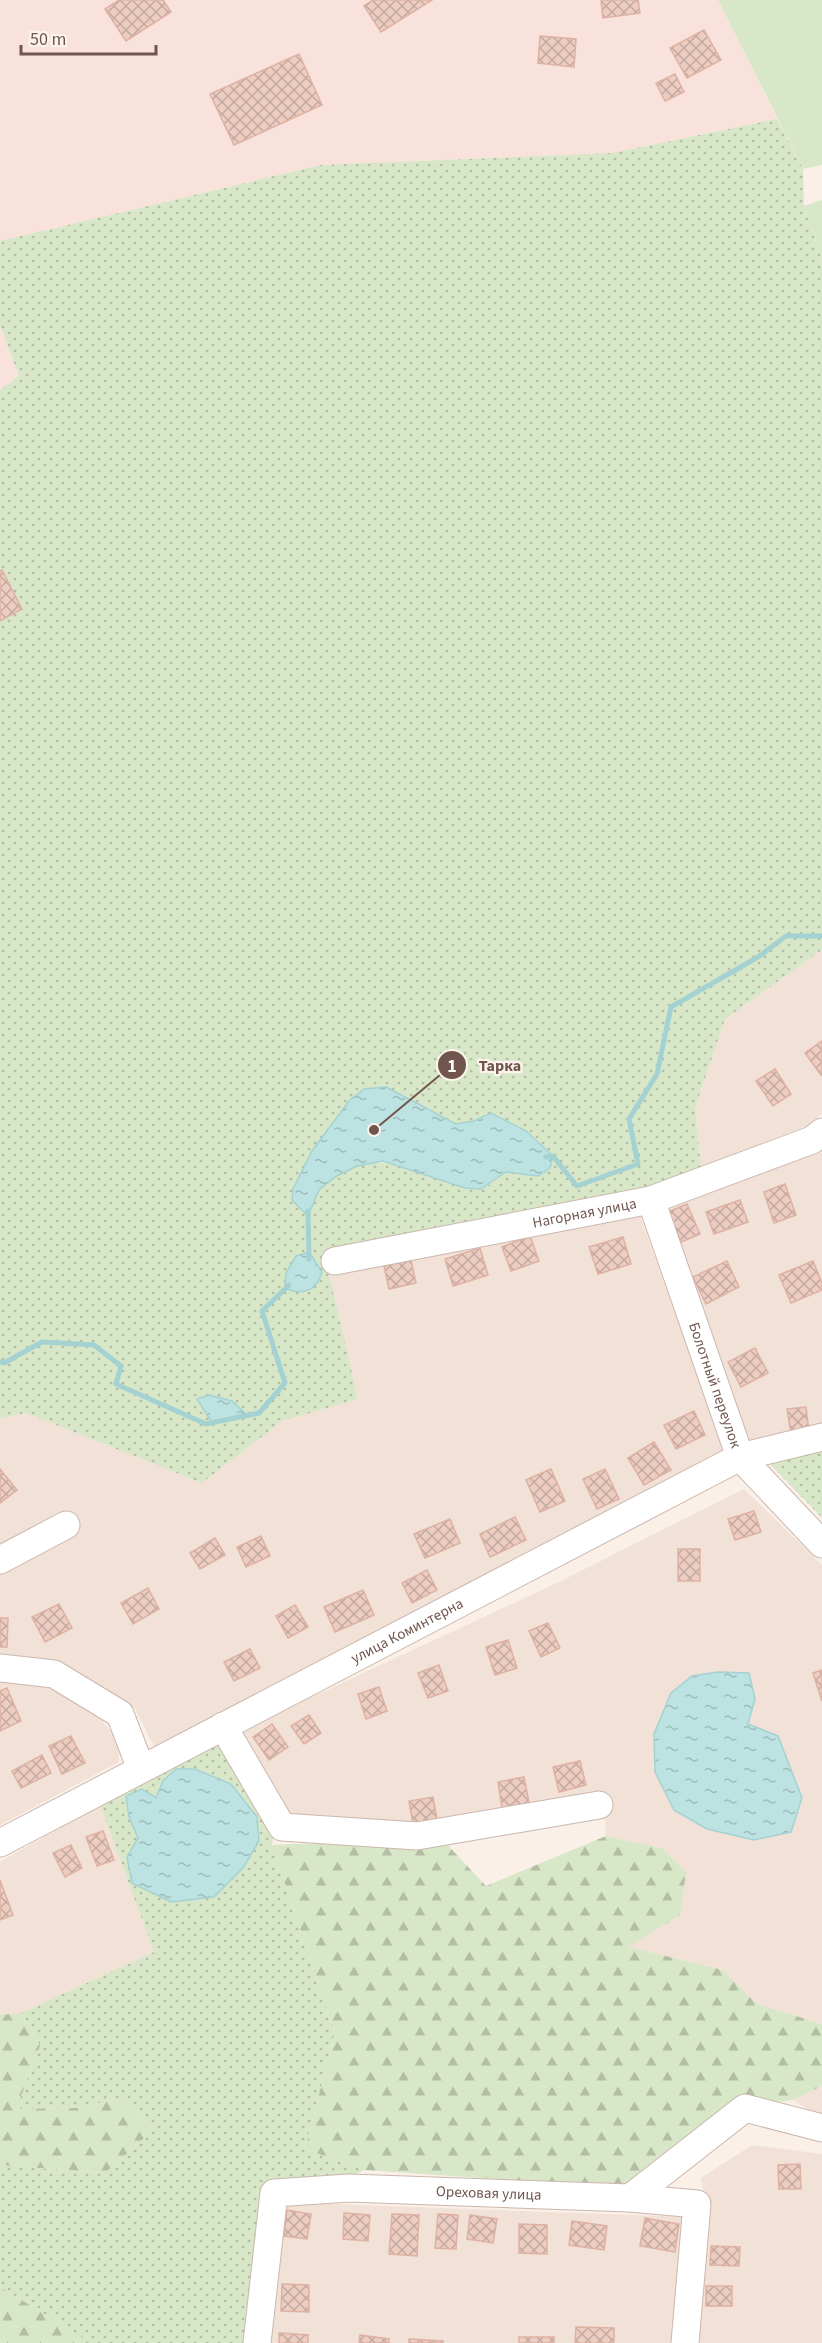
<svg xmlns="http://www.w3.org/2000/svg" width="822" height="2343" font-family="'Source Sans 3',sans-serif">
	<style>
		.residential { fill: #f1e1d6; fill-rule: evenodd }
		.commercial { fill: #f9e1dc }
		.grass { fill: url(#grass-dots); fill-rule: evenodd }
		.forest { fill: url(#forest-firs) }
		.green { fill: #d8e7c7 }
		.water { fill: url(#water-ripples); stroke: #a4d2d3; stroke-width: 1.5 }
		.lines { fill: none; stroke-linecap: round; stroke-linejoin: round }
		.stream { stroke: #a4d2d3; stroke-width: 5 }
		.building { fill: url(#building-cross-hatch); stroke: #deb1a3; stroke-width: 1.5 }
		.minor-casing { stroke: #cbb7ae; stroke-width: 29 }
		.minor { stroke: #fff; stroke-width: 27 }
		.labels { text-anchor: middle; stroke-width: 4.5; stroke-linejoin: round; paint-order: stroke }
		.street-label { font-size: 15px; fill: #71564e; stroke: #fdf5ed }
		.leader { fill: none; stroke: #71564e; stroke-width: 2 }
		.callout-dot { fill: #71564e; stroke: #fdf5ed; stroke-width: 2 }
		.mark-label { font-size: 18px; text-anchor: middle; font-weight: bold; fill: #fff }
		.callout-label { font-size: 16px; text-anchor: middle; font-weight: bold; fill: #71564e; stroke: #fdf5ed; stroke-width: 4.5; stroke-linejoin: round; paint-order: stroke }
	</style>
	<defs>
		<pattern id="grass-dots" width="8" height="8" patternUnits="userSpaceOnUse" patternTransform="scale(1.5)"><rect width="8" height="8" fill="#d8e7c7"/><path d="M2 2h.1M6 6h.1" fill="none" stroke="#b4bea4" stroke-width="1.8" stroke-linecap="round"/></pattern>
		<pattern id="forest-firs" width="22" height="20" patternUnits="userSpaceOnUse" patternTransform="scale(1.5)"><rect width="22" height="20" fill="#d8e7c7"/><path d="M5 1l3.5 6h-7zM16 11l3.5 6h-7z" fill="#b4bea4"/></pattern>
		<pattern id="water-ripples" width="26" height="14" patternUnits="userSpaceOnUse" patternTransform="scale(1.5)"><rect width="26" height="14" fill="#bde2e2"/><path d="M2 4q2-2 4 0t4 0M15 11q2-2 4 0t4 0" fill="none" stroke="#9ebab9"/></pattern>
		<pattern id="building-cross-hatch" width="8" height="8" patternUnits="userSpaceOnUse" patternTransform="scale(1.5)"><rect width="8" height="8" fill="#edcdc1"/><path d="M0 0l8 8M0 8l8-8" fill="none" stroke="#c4a99f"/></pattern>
	</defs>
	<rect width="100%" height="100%" fill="#faf0e7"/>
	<g class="residential">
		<polygon points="822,950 822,1114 806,1126 701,1167 695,1108 725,1019"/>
		<polygon points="822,1149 822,1432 787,1440 745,1441 660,1206 814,1154"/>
		<polygon points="639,1213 725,1453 155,1749 134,1707 55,1662 0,1658 0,1572 81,1530 69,1512 0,1549 0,1418 26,1413 202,1483 282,1421 358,1399 327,1267"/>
		<path d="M 744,1489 L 822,1565 L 822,2024 L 757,2004 L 723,1970 L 629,1947 L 662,1848 L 606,1836 L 604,1799 L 419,1829 L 286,1820 L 237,1732 L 561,1581 ZM 671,1693 L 755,1699 L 748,1724 L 674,1810 L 655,1772 L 654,1734 Z"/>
		<polygon points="0,1678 45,1684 96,1714 118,1739 119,1762 0,1825"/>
		<polygon points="100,1805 154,1952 21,2013 0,2015 0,1862"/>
		<polygon points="822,2086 822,2118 793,2100"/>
		<polygon points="752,2145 822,2154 822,2343 689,2343 705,2202 701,2178"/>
		<polygon points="280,2202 688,2217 674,2343 263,2343"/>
	</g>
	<g class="commercial">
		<polygon points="0,0 718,0 777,119 612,153 321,165 0,241"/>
		<polygon points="0,326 19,376 0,390"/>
	</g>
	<g class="grass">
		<path d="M 777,119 L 803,169 L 804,206 L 822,260 L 822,950 L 725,1019 L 695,1108 L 701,1167 L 649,1188 L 324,1253 L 358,1399 L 282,1421 L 202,1483 L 26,1413 L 0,1418 L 0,390 L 19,376 L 0,326 L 0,241 L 321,165 L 612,153 ZM 405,1098 L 456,1124 L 474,1121 L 491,1113 L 526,1131 L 537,1142 L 539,1176 L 506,1172 C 499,1177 488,1188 479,1189 C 466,1190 455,1184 443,1180 C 389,1161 367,1150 319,1190 L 293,1189 L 312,1151 L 349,1101 Z"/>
		<polygon points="822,1451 822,1518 769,1463"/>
		<path d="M 220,1739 L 274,1829 L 272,1845 L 335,2032 L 305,2149 L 364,2170 L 346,2179 L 270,2187 L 250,2343 L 76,2343 L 81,2337 L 0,2287 L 0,2165 L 105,2173 L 153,2130 L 120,2098 L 78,2108 L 15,2109 L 40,2046 L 21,2013 L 154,1952 L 100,1805 ZM 163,1781 L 132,1883 L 127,1857 L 138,1838 Z"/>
	</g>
	<g class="forest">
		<polygon points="606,1836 662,1848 686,1872 680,1915 629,1947 723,1970 757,2004 822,2024 822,2086 793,2100 734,2108 626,2188 364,2170 305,2149 335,2032 272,1845 441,1838 486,1886"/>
		<polygon points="21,2013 40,2046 16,2109 78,2108 120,2098 153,2130 105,2173 0,2165 0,2015"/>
		<polygon points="0,2287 82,2337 76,2343 0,2343"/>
	</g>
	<g class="green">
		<polygon points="718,0 822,0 822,165 803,169"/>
		<polygon points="822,200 822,260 804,206"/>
	</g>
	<g class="water">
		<polygon points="386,1087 456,1124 474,1121 491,1113 526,1131 553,1156 550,1168 538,1176 506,1172 481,1189 465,1188 383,1161 357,1166 335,1177 319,1190 308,1216 292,1200 293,1189 312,1151 349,1101 364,1089"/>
		<path d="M 309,1252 L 322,1272 C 317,1291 302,1296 285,1288 L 286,1273 L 296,1256 Z"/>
		<polygon points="209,1395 232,1401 247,1415 212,1423 197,1399"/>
		<polygon points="718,1672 749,1673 755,1699 748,1724 778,1736 802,1798 791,1832 754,1840 707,1829 674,1810 655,1772 654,1734 671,1693 692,1676"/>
		<polygon points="176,1769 195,1769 231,1784 257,1817 259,1841 243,1868 214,1897 171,1902 132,1883 127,1857 138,1838 129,1817 126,1796 142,1789 156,1798 163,1781"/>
	</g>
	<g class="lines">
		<g class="stream">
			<polyline points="546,1157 553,1156 577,1186 638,1164 629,1119 657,1074 671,1007 758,957 786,936 822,936"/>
			<polyline points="308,1211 309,1259"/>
			<polyline points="0,1362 4,1363 42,1342 94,1345 121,1366 116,1384 206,1424 259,1413 285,1383 262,1311 289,1285"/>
		</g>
	</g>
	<g class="building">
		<polygon points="119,0 163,0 171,12 126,41 105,9"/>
		<polygon points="373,0 432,0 381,32 364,6"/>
		<polygon points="601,0 638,0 640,13 603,18"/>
		<polygon points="704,30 721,60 687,78 670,48"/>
		<polygon points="540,36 576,39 574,67 538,63"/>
		<polygon points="299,54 322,105 234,145 210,94"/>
		<polygon points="675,74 684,92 665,101 656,83"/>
		<polygon points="2,570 22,609 0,621 0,571"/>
		<polygon points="822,1041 822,1074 821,1075 805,1053"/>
		<polygon points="775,1069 791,1094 773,1106 756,1081"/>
		<polygon points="785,1184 796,1215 774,1223 764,1192"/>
		<polygon points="740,1200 748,1222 714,1234 706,1212"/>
		<polygon points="687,1204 700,1234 681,1242 668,1212"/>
		<polygon points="530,1236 539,1261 511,1271 502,1247"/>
		<polygon points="623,1237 631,1264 598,1274 589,1247"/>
		<polygon points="480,1248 488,1275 453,1286 445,1259"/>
		<polygon points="411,1260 416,1283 389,1289 384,1266"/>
		<polygon points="727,1261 739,1287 706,1304 693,1277"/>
		<polygon points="813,1261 822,1283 822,1290 791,1303 779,1275"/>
		<polygon points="755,1348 768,1373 741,1387 728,1362"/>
		<polygon points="806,1407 809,1432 791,1434 787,1409"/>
		<polygon points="694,1411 705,1435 676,1449 664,1425"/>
		<polygon points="654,1442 671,1470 644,1485 628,1458"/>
		<polygon points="0,1469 17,1490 0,1503"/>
		<polygon points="551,1469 565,1501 540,1512 526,1480"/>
		<polygon points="605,1469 619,1499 597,1509 583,1479"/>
		<polygon points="754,1511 761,1532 735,1540 728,1519"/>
		<polygon points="515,1517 526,1540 490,1557 480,1534"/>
		<polygon points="450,1519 460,1543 425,1558 414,1534"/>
		<polygon points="261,1536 270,1556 246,1567 237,1547"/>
		<polygon points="215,1538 225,1555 200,1569 190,1553"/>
		<rect x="678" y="1549" width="22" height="32"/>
		<polygon points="427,1570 437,1590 412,1603 402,1583"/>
		<polygon points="148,1588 159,1609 133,1624 121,1603"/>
		<polygon points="363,1590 374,1615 335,1632 324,1607"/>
		<polygon points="59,1604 72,1628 45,1642 32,1617"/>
		<polygon points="295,1605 308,1627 288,1638 276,1616"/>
		<polygon points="0,1618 8,1618 7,1647 0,1647"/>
		<polygon points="548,1623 560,1648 541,1657 529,1631"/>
		<polygon points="508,1640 517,1668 495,1675 486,1647"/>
		<polygon points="250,1649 260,1668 234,1681 224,1662"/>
		<polygon points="439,1665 448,1691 428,1698 418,1673"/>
		<polygon points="822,1670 822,1701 813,1673"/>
		<polygon points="379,1687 387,1711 366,1719 358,1694"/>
		<polygon points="7,1688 21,1721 0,1731 0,1691"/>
		<polygon points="309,1715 321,1733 304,1744 291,1726"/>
		<polygon points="272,1724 288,1747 269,1760 253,1737"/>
		<polygon points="71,1736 85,1763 62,1774 49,1746"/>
		<polygon points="42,1755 51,1773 21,1788 12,1771"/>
		<polygon points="580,1761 586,1785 559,1792 553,1767"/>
		<polygon points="524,1777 529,1803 502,1808 498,1782"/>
		<polygon points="433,1797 437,1820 413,1824 409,1801"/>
		<polygon points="103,1831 114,1860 97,1866 86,1837"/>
		<polygon points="71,1845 82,1868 65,1877 53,1853"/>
		<polygon points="0,1880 13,1915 0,1920"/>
		<polygon points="800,2164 801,2189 779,2189 778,2165"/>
		<polygon points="287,2210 311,2214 307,2239 284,2236"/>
		<polygon points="344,2213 370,2215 368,2241 343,2239"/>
		<polygon points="392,2214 419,2215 417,2256 389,2254"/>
		<polygon points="438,2214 458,2215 456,2249 435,2248"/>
		<polygon points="470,2215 497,2219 493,2243 467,2239"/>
		<polygon points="645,2218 679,2224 675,2252 640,2246"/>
		<polygon points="572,2221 607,2226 604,2250 569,2245"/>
		<polygon points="519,2224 547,2225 547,2254 519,2253"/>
		<polygon points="711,2246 740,2247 739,2266 710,2265"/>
		<polygon points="282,2284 309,2285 309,2312 281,2311"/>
		<rect x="706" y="2286" width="26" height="20"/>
		<polygon points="576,2327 614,2328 614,2343 575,2343"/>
		<polygon points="279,2333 308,2335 308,2343 279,2343"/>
		<polygon points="360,2335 389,2339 389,2343 359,2343"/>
		<rect x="519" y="2337" width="35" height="6"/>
		<polygon points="409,2339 443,2341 443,2343 409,2343"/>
	</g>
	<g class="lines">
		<g class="minor-casing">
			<g id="minor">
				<path id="s1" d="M 651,1200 L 740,1457 L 822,1544"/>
				<path id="s2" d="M 335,1261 L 651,1200 L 812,1140 L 822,1132"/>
				<polyline points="0,1560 66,1525"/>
				<polyline points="0,1668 54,1674 120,1714 141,1769"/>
				<polyline points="223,1726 282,1827 417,1836 599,1805"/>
				<path id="s3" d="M 0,1843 L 740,1457 L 822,1437"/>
				<polyline points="630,2198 697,2204 685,2343"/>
				<path id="s4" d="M 257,2343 L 274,2193 L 349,2188 L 630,2198 L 745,2108 L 822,2128"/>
			</g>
		</g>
		<use href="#minor" class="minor"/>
	</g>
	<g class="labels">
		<g class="street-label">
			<text dy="5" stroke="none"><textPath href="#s2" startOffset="254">Нагорная улица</textPath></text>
			<text dy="5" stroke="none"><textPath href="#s1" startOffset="196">Болотный переулок</textPath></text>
			<text dy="5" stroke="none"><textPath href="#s3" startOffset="459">улица Коминтерна</textPath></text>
			<text dy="5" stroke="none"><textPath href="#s4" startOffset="366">Ореховая улица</textPath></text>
		</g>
	</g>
	<path class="leader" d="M374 1130L452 1065"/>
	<g class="callout-dot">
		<circle cx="374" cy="1130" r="6"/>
		<circle cx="452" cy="1065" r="15"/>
	</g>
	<g class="mark-label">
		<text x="452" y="1072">1</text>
	</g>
	<g class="callout-label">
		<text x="500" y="1071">Тарка</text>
	</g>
	<path d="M21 45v9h135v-9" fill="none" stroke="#71564e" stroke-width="3"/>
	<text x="30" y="45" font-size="18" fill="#71564e" stroke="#fdf5ed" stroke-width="4.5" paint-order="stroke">50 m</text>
</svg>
